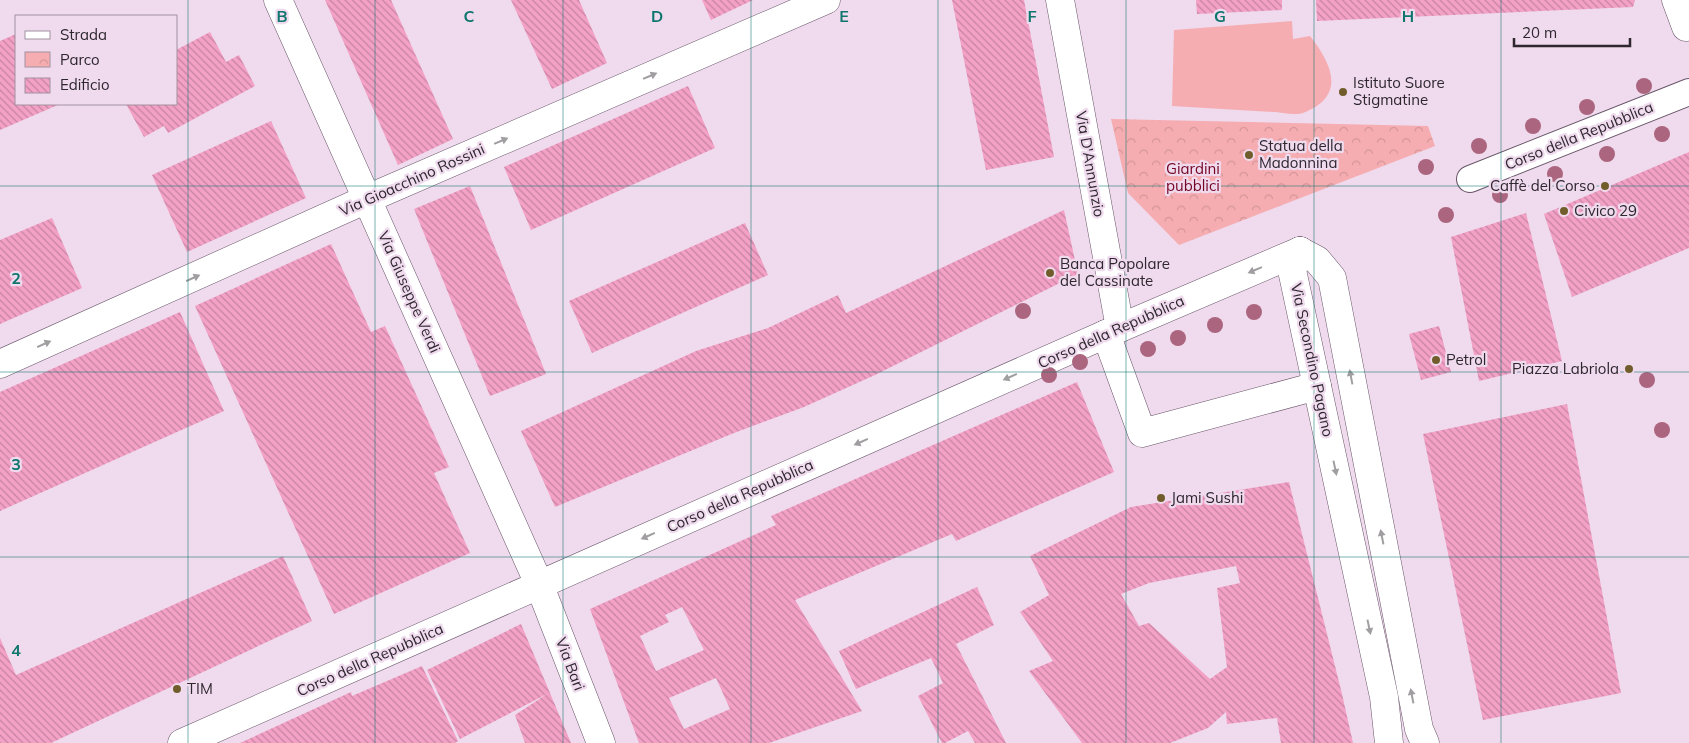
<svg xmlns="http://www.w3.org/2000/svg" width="1689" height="743" font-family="Mulish,sans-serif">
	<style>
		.grass { fill: #f6adb1 }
		.park { fill: url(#park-crowns) }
		.building { fill: url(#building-back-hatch); fill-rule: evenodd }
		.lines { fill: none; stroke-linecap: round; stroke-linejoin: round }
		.pedestrian-casing { stroke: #685668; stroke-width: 28 }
		.minor-casing { stroke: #685668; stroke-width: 29 }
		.secondary-casing { stroke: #685668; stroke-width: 29 }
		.pedestrian { stroke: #fff; stroke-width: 26 }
		.minor { stroke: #fff; stroke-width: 28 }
		.secondary { stroke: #fff; stroke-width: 28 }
		.tree { fill: #ab657e }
		.oneway { fill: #a19ea1 }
		.grid { fill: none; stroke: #0f766e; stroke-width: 1; stroke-opacity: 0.55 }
		.poi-dot { fill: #715d2c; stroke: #efdaee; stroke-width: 2 }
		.labels { text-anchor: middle; stroke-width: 4.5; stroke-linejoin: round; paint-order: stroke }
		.poi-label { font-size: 15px; fill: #2e272e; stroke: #efdaee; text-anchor: start }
		.street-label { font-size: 15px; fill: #2e272e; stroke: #efdaee }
		.park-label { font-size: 15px; fill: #740523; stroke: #efdaee }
		.grid-label { font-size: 16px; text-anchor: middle; font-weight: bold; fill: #0f766e; stroke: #efdaee; stroke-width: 4.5; stroke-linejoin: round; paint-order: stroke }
	</style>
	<defs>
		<pattern id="park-crowns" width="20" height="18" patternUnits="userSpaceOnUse" patternTransform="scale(1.25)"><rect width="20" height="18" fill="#f6adb1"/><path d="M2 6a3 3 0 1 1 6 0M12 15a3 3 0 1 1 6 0" fill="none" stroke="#d39599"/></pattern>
		<pattern id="building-back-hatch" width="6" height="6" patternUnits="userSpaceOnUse" patternTransform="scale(1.25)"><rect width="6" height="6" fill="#f4a1c6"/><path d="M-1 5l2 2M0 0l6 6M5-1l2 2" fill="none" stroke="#c683a1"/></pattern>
	</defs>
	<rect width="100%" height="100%" fill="#efdaee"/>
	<path class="grass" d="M 1292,21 L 1293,39 L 1310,36 C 1332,64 1347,96 1303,113 C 1295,116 1281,112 1273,112 C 1239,110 1206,108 1172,106 L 1174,30 Z"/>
	<polygon class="park" points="1111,119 1428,126 1435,146 1179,245 1128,193"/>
	<g class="building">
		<polygon points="325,0 391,0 453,139 398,165"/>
		<polygon points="511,0 579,0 607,63 552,89"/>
		<polygon points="702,0 753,0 711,20"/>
		<polygon points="952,0 1024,0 1054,157 986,170"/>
		<polygon points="1196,0 1282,0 1282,10 1197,14"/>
		<polygon points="1316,0 1635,0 1633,7 1317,21"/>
		<polygon points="210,32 226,62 239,55 255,86 168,133 164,126 144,137 126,104 176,104 176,50"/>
		<polygon points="16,34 16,104 60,104 0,130 0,41"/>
		<polygon points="688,86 715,148 531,230 504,167"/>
		<polygon points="271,121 306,198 187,252 152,175"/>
		<polygon points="1689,152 1689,248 1572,297 1544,214"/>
		<polygon points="470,186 546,374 490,396 414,209"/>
		<polygon points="1064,210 1078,274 875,375 804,407 734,433 555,507 521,431 696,351 768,328 838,295 846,313"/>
		<polygon points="1526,213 1562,361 1479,381 1451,237"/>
		<polygon points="52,218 82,288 0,324 0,240"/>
		<polygon points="745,223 768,275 592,353 569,301"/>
		<polygon points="331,244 371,332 385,326 449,467 434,473 470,553 334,614 195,306"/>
		<polygon points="180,312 224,411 0,511 0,392"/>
		<polygon points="1439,326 1451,372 1421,380 1409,334"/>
		<path d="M 1077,382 L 1114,472 L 956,541 L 952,534 L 795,600 L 862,711 L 769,743 L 639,743 L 590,609 L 776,525 L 771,516 ZM 682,607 L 704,650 L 656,671 L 640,636 L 669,622 L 665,615 ZM 716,678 L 730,709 L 684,729 L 669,698 Z"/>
		<polygon points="1567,404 1621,693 1483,720 1423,434"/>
		<path d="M 1289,482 L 1342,694 L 1353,743 L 1281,743 L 1277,718 L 1227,724 L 1226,712 L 1208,728 L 1170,743 L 1082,743 L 1029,671 L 1053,661 L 1020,612 L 1049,595 L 1030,556 L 1131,507 ZM 1236,566 L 1240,583 L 1217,588 L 1227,667 L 1210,679 L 1149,623 L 1139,626 L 1121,594 L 1149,583 Z"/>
		<polygon points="283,556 312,621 51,743 0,743 0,638 16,675"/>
		<polygon points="977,587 994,625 956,644 1006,743 975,743 968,731 945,743 942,743 918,696 943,683 931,658 856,689 839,651"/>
		<polygon points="521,624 571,743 525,743 515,715 547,694 460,739 427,670"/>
		<polygon points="422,666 458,741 455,743 240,743 351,692 352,696"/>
	</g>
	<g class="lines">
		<g class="pedestrian-casing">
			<polyline id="pedestrian" points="1470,179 1689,92"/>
		</g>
		<g class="minor-casing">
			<g id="minor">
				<polyline points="278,0 539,584 601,743"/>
				<polyline points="1060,0 1120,328"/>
				<polyline points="1676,0 1686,27"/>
				<polyline points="1106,334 1142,433 1317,386"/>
				<polyline points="0,364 367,199 826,0"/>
			</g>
		</g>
		<g class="secondary-casing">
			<g id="secondary">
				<polyline points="1300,251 1317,260 1332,278 1419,729 1425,743"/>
				<polyline points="1300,251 1292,270 1384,697 1389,743"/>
				<polyline points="182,743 1106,334 1300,251"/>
			</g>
		</g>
		<use href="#pedestrian" class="pedestrian"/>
		<use href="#minor" class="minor"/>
		<use href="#secondary" class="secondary"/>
	</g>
	<g class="tree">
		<circle cx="1644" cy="86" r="8"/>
		<circle cx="1587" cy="107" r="8"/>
		<circle cx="1533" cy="126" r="8"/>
		<circle cx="1662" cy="134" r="8"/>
		<circle cx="1479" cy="146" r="8"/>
		<circle cx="1607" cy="154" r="8"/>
		<circle cx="1426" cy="167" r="8"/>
		<circle cx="1555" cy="174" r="8"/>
		<circle cx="1500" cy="195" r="8"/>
		<circle cx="1446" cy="215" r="8"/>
		<circle cx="1023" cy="311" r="8"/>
		<circle cx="1254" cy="312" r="8"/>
		<circle cx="1215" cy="325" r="8"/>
		<circle cx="1178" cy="338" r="8"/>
		<circle cx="1148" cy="349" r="8"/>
		<circle cx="1080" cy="362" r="8"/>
		<circle cx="1049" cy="375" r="8"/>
		<circle cx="1647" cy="380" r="8"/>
		<circle cx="1662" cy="430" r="8"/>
	</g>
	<defs><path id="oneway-solid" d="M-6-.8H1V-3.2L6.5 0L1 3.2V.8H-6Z" transform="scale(1.25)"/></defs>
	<g class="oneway">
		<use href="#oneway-solid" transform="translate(650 76) rotate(-23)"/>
		<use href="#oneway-solid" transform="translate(501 141) rotate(-23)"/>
		<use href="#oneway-solid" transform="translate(1255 270) rotate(157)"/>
		<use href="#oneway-solid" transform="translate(193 278) rotate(-24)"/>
		<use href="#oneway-solid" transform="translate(44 344) rotate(-24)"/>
		<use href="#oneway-solid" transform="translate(1010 377) rotate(156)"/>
		<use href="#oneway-solid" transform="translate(1351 377) rotate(-101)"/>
		<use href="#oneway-solid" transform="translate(861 442) rotate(156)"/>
		<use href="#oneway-solid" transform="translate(1335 468) rotate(78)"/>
		<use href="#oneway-solid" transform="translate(648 536) rotate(156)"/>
		<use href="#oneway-solid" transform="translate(1382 537) rotate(-101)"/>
		<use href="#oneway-solid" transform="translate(1369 627) rotate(78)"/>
		<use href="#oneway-solid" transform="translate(1412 696) rotate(-101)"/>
	</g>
	<path class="grid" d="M 188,0 L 188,743M 375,0 L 375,743M 563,0 L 563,743M 751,0 L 751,743M 938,0 L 938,743M 1126,0 L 1126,743M 1314,0 L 1314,743M 1501,0 L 1501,743M 0,186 L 1689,186M 0,372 L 1689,372M 0,557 L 1689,557"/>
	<g class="poi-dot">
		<circle cx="1343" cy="92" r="5"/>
		<circle cx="1249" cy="155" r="5"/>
		<circle cx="1605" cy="186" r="5"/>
		<circle cx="1564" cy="211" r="5"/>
		<circle cx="1050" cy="273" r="5"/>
		<circle cx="1436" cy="360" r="5"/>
		<circle cx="1629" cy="369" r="5"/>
		<circle cx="1161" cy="498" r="5"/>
		<circle cx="177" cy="689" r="5"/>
	</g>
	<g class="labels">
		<g class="poi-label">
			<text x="1353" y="88">Istituto Suore<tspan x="1353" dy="17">Stigmatine</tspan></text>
			<text x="1259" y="151">Statua della<tspan x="1259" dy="17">Madonnina</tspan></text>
			<text x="1595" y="191" text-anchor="end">Caffè del Corso</text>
			<text x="1574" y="216">Civico 29</text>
			<text x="1060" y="269">Banca Popolare<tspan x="1060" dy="17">del Cassinate</tspan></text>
			<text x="1446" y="365">Petrol</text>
			<text x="1619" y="374" text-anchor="end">Piazza Labriola</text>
			<text x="1171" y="503">Jami Sushi</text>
			<text x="187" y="694">TIM</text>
		</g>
		<g class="street-label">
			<text transform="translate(1579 136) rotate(-22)" y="5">Corso della Repubblica</text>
			<text transform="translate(1090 164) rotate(80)" y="5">Via D'Annunzio</text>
			<text transform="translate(412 180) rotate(-24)" y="5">Via Gioacchino Rossini</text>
			<text transform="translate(409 292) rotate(66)" y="5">Via Giuseppe Verdi</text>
			<text transform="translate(1111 332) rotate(-24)" y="5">Corso della Repubblica</text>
			<text transform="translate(1312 360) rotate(78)" y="5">Via Secondino Pagano</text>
			<text transform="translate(740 496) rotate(-24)" y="5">Corso della Repubblica</text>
			<text transform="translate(370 660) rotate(-24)" y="5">Corso della Repubblica</text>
			<text transform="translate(570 664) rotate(69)" y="5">Via Bari</text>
		</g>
		<g class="park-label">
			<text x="1193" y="174">Giardini<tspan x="1193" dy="17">pubblici</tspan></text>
		</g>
	</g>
	<g class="grid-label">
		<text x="282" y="22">B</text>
		<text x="469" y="22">C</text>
		<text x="657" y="22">D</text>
		<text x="844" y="22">E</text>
		<text x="1032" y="22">F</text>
		<text x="1220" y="22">G</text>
		<text x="1408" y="22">H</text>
		<text x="16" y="284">2</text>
		<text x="16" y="470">3</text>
		<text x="16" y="656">4</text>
	</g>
	<rect x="15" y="15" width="162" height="90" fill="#efdaee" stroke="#a292a1"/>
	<rect x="25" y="31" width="25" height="8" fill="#ffffff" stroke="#a292a1"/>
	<text x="60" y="40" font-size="15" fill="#2e272e">Strada</text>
	<rect x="25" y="52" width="25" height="15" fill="url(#park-crowns)" stroke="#a292a1"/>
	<text x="60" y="65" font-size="15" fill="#2e272e">Parco</text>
	<rect x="25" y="78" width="25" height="15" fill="url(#building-back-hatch)" stroke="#a292a1"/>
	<text x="60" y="90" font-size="15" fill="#2e272e">Edificio</text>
	<path d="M1514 38v8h116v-8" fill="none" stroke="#2e272e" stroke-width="2.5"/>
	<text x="1522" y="38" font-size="15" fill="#2e272e" stroke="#efdaee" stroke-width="4" paint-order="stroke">20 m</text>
</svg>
